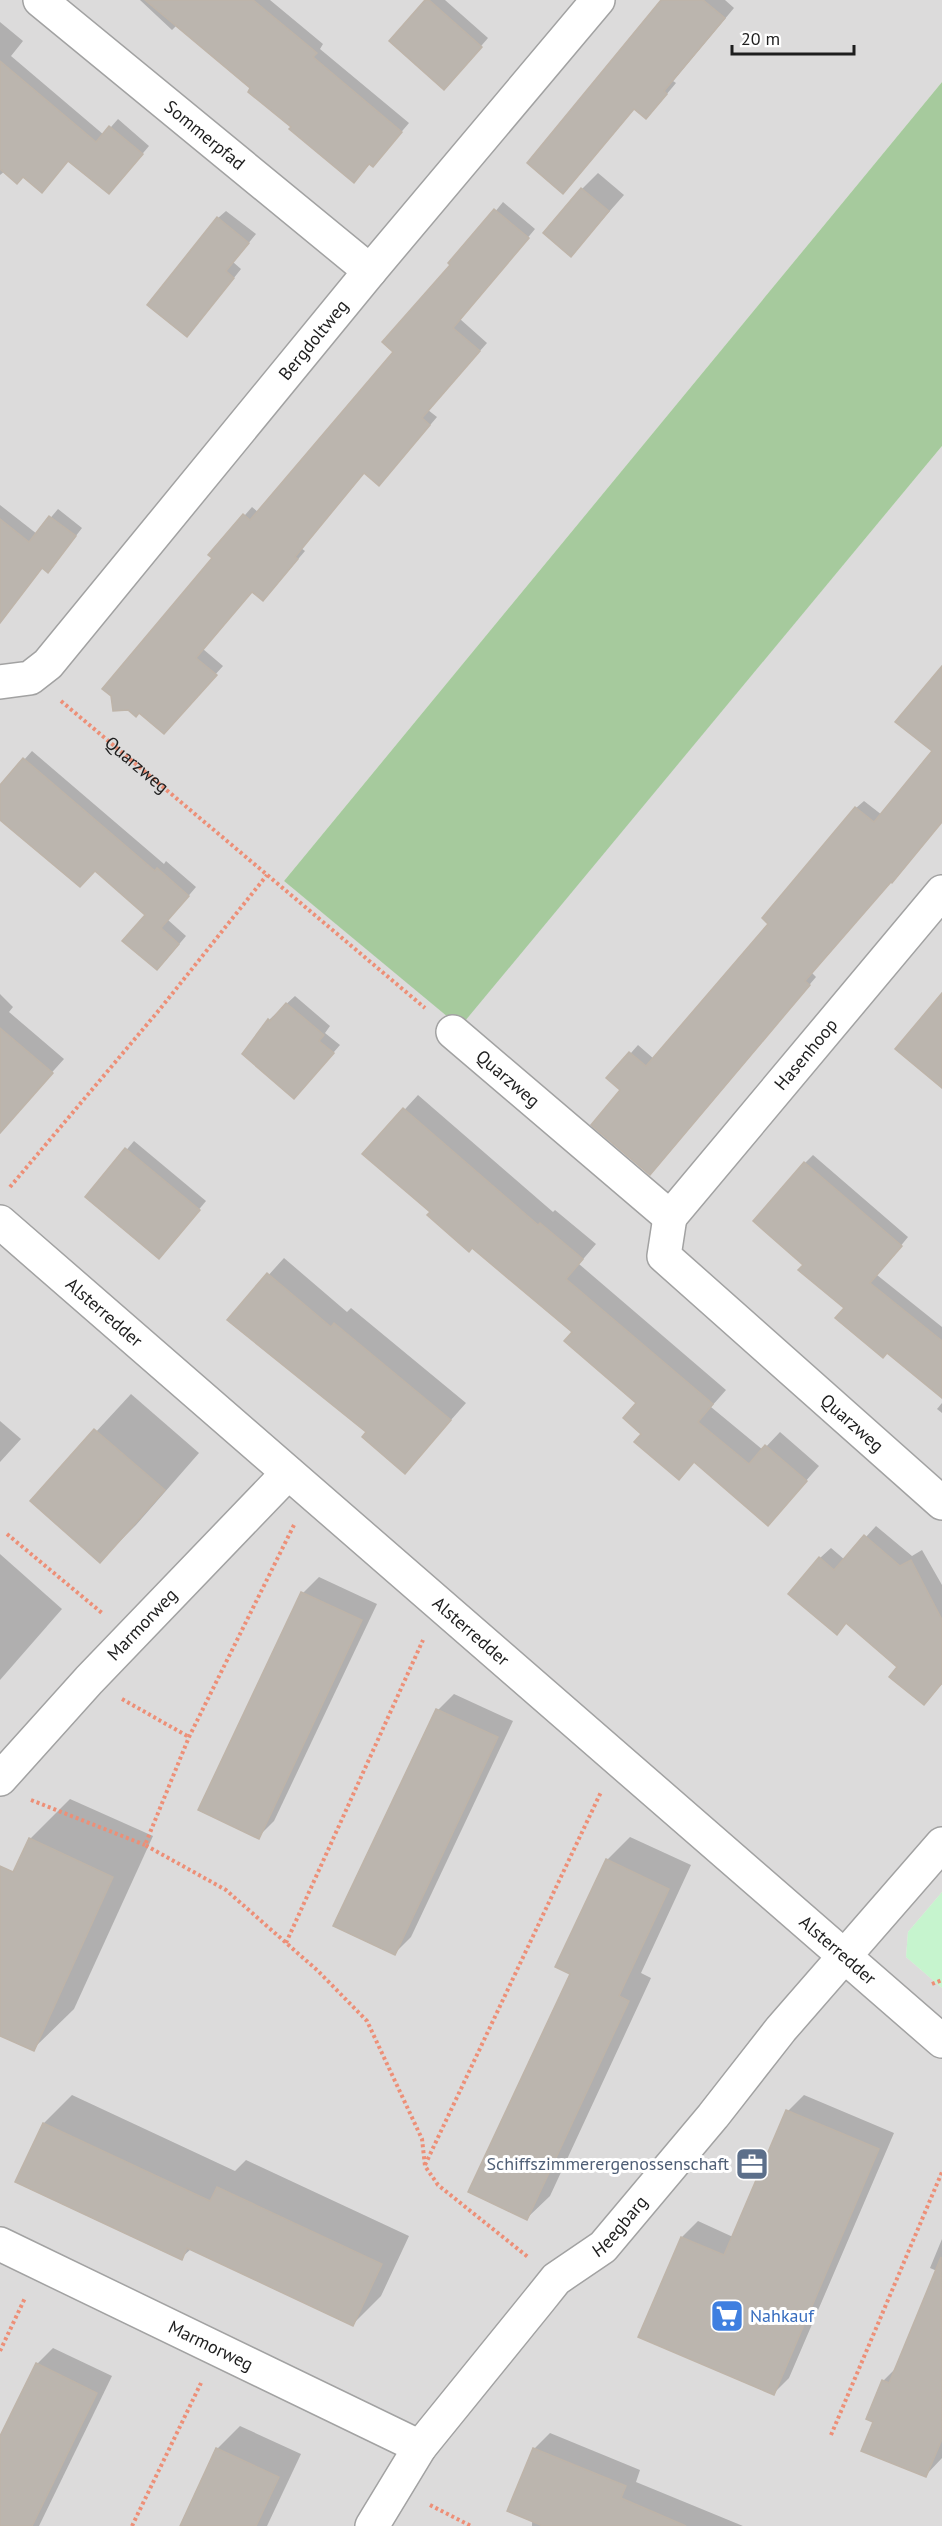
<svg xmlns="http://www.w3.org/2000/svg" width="942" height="2526" font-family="'PT Sans',sans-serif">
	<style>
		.residential { fill: #dcdbdb }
		.forest { fill: #a6ca9d }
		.park { fill: #c6f4ce }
		.shadow { fill: #0003 }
		.building { fill: #bbb5ae; stroke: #beb4a9; stroke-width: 1.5 }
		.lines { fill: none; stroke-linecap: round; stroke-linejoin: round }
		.minor-casing { stroke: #a2a2a2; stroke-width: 36 }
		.path { stroke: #ed8f77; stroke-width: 4; stroke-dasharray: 3 3; stroke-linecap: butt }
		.minor { stroke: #fff; stroke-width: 33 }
		.labels { text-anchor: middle; stroke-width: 6; stroke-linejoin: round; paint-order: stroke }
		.street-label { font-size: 18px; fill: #1e1e1e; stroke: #fff }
		.service-label { font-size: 18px; fill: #4e5e75; stroke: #fff; text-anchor: end }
		.shop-label { font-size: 18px; fill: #366cbe; stroke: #fff; text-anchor: start }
	</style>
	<rect width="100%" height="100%" fill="#eeece5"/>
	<polygon class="residential" points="0,0 942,0 942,82 284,881 460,1026 942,446 942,1892 908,1932 906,1957 942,1988 942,2526 0,2526"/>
	<polygon class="forest" points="942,82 942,446 460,1027 284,881"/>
	<polygon class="park" points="942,1892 942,1988 906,1957 908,1932"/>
	<g class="shadow">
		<polygon points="140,0 270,0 323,44 320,49 409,123 380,157 370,163 362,173 293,127 252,88 177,25 172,30"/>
		<polygon points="427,0 445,0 488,38 452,80"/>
		<polygon points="662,0 725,0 734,8 673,81 676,83 656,107 635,108 563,192"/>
		<polygon points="0,22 23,41 11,56 104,135 118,119 149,146 117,184 69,160 49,183 5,171 0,175"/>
		<polygon points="598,173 624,195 571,255 582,189"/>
		<polygon points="503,202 535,229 460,319 487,343 428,410 437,417 387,476 365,472 301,548 305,551 271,591 252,590 203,649 223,666 171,724 214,558 210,555 252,507 258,512 395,352 452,265"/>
		<polygon points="226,211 256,234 233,262 241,269 195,327 218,218"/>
		<polygon points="0,505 37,534 58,509 82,528 55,563 43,567 12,604 0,595"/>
		<polygon points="942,745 942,822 812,973 816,977 657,1165 623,1090 609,1078 638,1045 654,1059 770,924 856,808 864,801 882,815"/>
		<polygon points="32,751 164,864 166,861 196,887 168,920 186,936 165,961 147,915 95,869 0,818 0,787"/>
		<polygon points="0,994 13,1007 9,1012 64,1059 0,1130"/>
		<polygon points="295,996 330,1026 325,1033 340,1045 302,1089 244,1054 269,1020"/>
		<polygon points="418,1095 553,1212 555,1210 596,1244 579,1264 726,1390 711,1407 763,1450 780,1432 819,1466 768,1524 695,1461 679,1478 643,1433 638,1403 574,1331 365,1153"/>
		<polygon points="134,1141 206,1201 166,1249 87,1197"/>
		<polygon points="813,1155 908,1237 877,1275 942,1327 942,1396 846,1307 805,1265 805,1163"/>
		<polygon points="284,1258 347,1312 351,1308 466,1403 405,1472 368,1432 229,1319"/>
		<polygon points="131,1394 199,1453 136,1525 100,1561 32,1501"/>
		<polygon points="942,1403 942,1413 937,1409"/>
		<polygon points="0,1421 21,1439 0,1462"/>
		<polygon points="876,1526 912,1556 922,1550 942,1585 942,1684 924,1703 899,1667 847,1622 837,1633 820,1558 831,1548 845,1560"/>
		<polygon points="0,1554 62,1609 0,1680"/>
		<polygon points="319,1577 377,1604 274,1821 258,1837 200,1810 303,1593"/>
		<polygon points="454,1694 513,1721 411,1937 395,1953 335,1926 438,1710"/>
		<polygon points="70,1799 153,1836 74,2009 33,2049 0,2034 0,1904 30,1839"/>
		<polygon points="630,1837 691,1865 641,1973 651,1978 550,2196 527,2218 572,1973 607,1860"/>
		<polygon points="72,2095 235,2171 246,2160 409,2236 381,2296 353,2324 191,2249 181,2258 44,2123"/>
		<polygon points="804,2095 894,2133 789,2378 773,2394 640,2336 682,2237 698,2221 733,2237 788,2111"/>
		<polygon points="942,2239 942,2458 926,2475 875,2421 883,2381 897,2367 937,2271 930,2268"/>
		<polygon points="53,2348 112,2376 39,2526 0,2526 0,2440 37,2364"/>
		<polygon points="240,2426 301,2454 267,2526 181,2526 217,2449"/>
		<polygon points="550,2433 640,2470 636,2482 743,2526 532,2526 534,2449"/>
	</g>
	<g class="building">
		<polygon points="145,0 253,0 317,53 313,57 402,132 373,167 369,164 354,183 289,129 291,127 248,92 250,88"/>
		<polygon points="425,0 429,0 482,47 444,90 389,41"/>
		<polygon points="661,0 703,0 725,18 664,91 667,94 646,119 634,109 563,194 527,163"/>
		<polygon points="0,61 96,142 109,126 143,154 109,194 68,161 42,193 23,177 17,184 0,169"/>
		<polygon points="581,188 609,211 571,257 543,233"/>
		<polygon points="494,209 529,238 453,328 480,351 422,418 430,425 379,486 364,473 295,557 298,559 263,601 252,592 196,658 217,675 164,734 139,713 136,717 128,710 113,711 111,696 102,689 212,558 208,555 243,514 250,520 393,352 382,342 450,265 448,263"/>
		<polygon points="217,217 249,243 226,271 234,278 187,337 147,305"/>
		<polygon points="49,516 76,536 48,573 42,568 0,623 0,519 29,542"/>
		<polygon points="942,666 942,822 892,883 891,882 805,981 810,985 650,1175 591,1125 620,1090 606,1078 629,1052 646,1066 768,924 762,918 855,807 874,822 932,751 895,722"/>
		<polygon points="23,758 155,871 157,868 189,896 161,928 179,944 157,970 122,941 145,915 95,871 80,887 0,820 0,785"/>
		<polygon points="942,993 942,1088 895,1049"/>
		<polygon points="286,1003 324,1035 319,1041 334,1053 294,1099 242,1054 268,1019 270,1021"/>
		<polygon points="0,1028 53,1073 0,1133"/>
		<polygon points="403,1108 538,1225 540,1223 583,1259 566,1279 713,1404 698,1422 749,1464 765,1445 807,1481 768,1526 694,1462 679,1480 634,1442 641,1434 623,1418 636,1403 564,1341 572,1332 472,1248 469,1252 427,1215 430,1212 362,1154"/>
		<polygon points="125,1148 200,1210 159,1259 85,1197"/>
		<polygon points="804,1162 902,1246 870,1283 942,1341 942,1398 887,1353 883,1358 835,1318 844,1308 798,1270 803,1265 753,1221"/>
		<polygon points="267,1273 331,1327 334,1323 451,1420 405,1474 362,1437 366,1432 227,1320"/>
		<polygon points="94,1429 165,1490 100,1563 30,1501"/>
		<polygon points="864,1535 900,1566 911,1560 942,1620 942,1683 924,1705 889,1677 897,1667 846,1623 837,1635 788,1594 819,1557 834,1570"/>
		<polygon points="301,1592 362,1620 259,1839 198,1810"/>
		<polygon points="436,1709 498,1737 395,1955 333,1926"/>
		<polygon points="29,1838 113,1877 34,2051 0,2036 0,1866 13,1872"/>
		<polygon points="606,1859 669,1889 619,1996 629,2001 527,2220 468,2192 570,1974 555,1967"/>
		<polygon points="786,2110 879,2149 774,2395 638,2337 681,2237 724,2255"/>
		<polygon points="43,2123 210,2201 217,2187 382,2264 353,2326 187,2248 182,2260 15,2182"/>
		<polygon points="941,2257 942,2439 926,2477 861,2451 873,2422 866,2419 882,2380 889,2383"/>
		<polygon points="36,2363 97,2393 32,2526 0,2526 0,2436"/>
		<polygon points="216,2448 279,2477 256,2526 180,2526"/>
		<polygon points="533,2448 626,2486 621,2498 686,2526 543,2526 507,2511"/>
	</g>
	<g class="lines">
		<g class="minor-casing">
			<g id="minor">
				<path id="s2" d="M 40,0 L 370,271"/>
				<path id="s3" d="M 0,682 L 30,678 L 48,664 L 370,271 L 598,0"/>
				<path id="s4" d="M 453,1032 L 670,1217"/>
				<path id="s5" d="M 670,1217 L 942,892"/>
				<path id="s6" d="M 670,1217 L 664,1256 L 942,1503"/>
				<path id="s7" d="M 0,1222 L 942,2041"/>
				<path id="s8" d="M 0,1779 L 89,1680 L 288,1473"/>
				<path id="s9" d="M 0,2244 L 420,2447"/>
				<path id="s10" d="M 372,2526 L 420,2447 L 540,2299 L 556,2279 L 603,2247 L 713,2116 L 781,2029 L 942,1844"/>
			</g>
		</g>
		<g class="path">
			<path id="s1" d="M 61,701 L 425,1008"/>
			<polyline points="10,1187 160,1009 267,875"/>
			<polyline points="294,1525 189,1737 145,1845 226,1890 318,1971 367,2021 422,2139 425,2166 438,2185 528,2257"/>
			<polyline points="7,1534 102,1613"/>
			<polyline points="122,1699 189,1737"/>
			<polyline points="31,1800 145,1845"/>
			<polyline points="286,1943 423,1640"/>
			<polyline points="932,1984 942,1980"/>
			<polyline points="425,2165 601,1792"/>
			<polyline points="0,2351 25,2298"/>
			<polyline points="831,2435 942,2172"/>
			<polyline points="430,2505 471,2526"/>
			<polyline points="132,2526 201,2383"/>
		</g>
		<use href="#minor" class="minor"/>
	</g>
	<defs>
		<g id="office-square" transform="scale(1.725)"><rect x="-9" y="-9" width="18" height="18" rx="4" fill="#5c6f8a" stroke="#fff"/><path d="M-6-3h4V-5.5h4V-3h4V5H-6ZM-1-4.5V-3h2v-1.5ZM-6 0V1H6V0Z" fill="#fff"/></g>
		<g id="supermarket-square" transform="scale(1.725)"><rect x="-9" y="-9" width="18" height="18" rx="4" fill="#3f7fe0" stroke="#fff"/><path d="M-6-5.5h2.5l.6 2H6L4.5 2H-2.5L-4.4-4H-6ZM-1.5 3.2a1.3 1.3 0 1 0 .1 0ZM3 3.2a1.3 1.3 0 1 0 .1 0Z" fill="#fff"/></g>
	</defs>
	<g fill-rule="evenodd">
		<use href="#office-square" x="752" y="2164"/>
		<use href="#supermarket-square" x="727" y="2316"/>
	</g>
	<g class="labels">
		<g class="street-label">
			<text dy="6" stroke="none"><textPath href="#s2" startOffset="213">Sommerpfad</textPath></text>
			<text dy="6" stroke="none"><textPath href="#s3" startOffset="472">Bergdoltweg</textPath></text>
			<text dy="6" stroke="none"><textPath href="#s1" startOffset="99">Quarzweg</textPath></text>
			<text dy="6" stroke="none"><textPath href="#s5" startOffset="212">Hasenhoop</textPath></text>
			<text dy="6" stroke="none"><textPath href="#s4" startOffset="72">Quarzweg</textPath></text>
			<text dy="6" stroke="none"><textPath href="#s7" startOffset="138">Alsterredder</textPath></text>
			<text dy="6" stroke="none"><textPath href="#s6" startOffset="291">Quarzweg</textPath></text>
			<text dy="6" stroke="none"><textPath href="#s8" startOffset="210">Marmorweg</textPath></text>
			<text dy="6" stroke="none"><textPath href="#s7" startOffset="624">Alsterredder</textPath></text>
			<text dy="6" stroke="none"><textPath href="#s7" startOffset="1110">Alsterredder</textPath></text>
			<text dy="6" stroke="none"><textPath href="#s10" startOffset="392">Heegbarg</textPath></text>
			<text dy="6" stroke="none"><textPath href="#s9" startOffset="234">Marmorweg</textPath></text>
		</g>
		<g class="service-label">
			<text x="729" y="2170">Schiffszimmerergenossenschaft</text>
		</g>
		<g class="shop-label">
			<text x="750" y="2322">Nahkauf</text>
		</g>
	</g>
	<path d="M732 45v9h122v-9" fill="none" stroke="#1e1e1e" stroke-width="3"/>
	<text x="741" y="45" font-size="18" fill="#1e1e1e" stroke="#ffffff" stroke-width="4.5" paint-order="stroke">20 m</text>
</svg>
